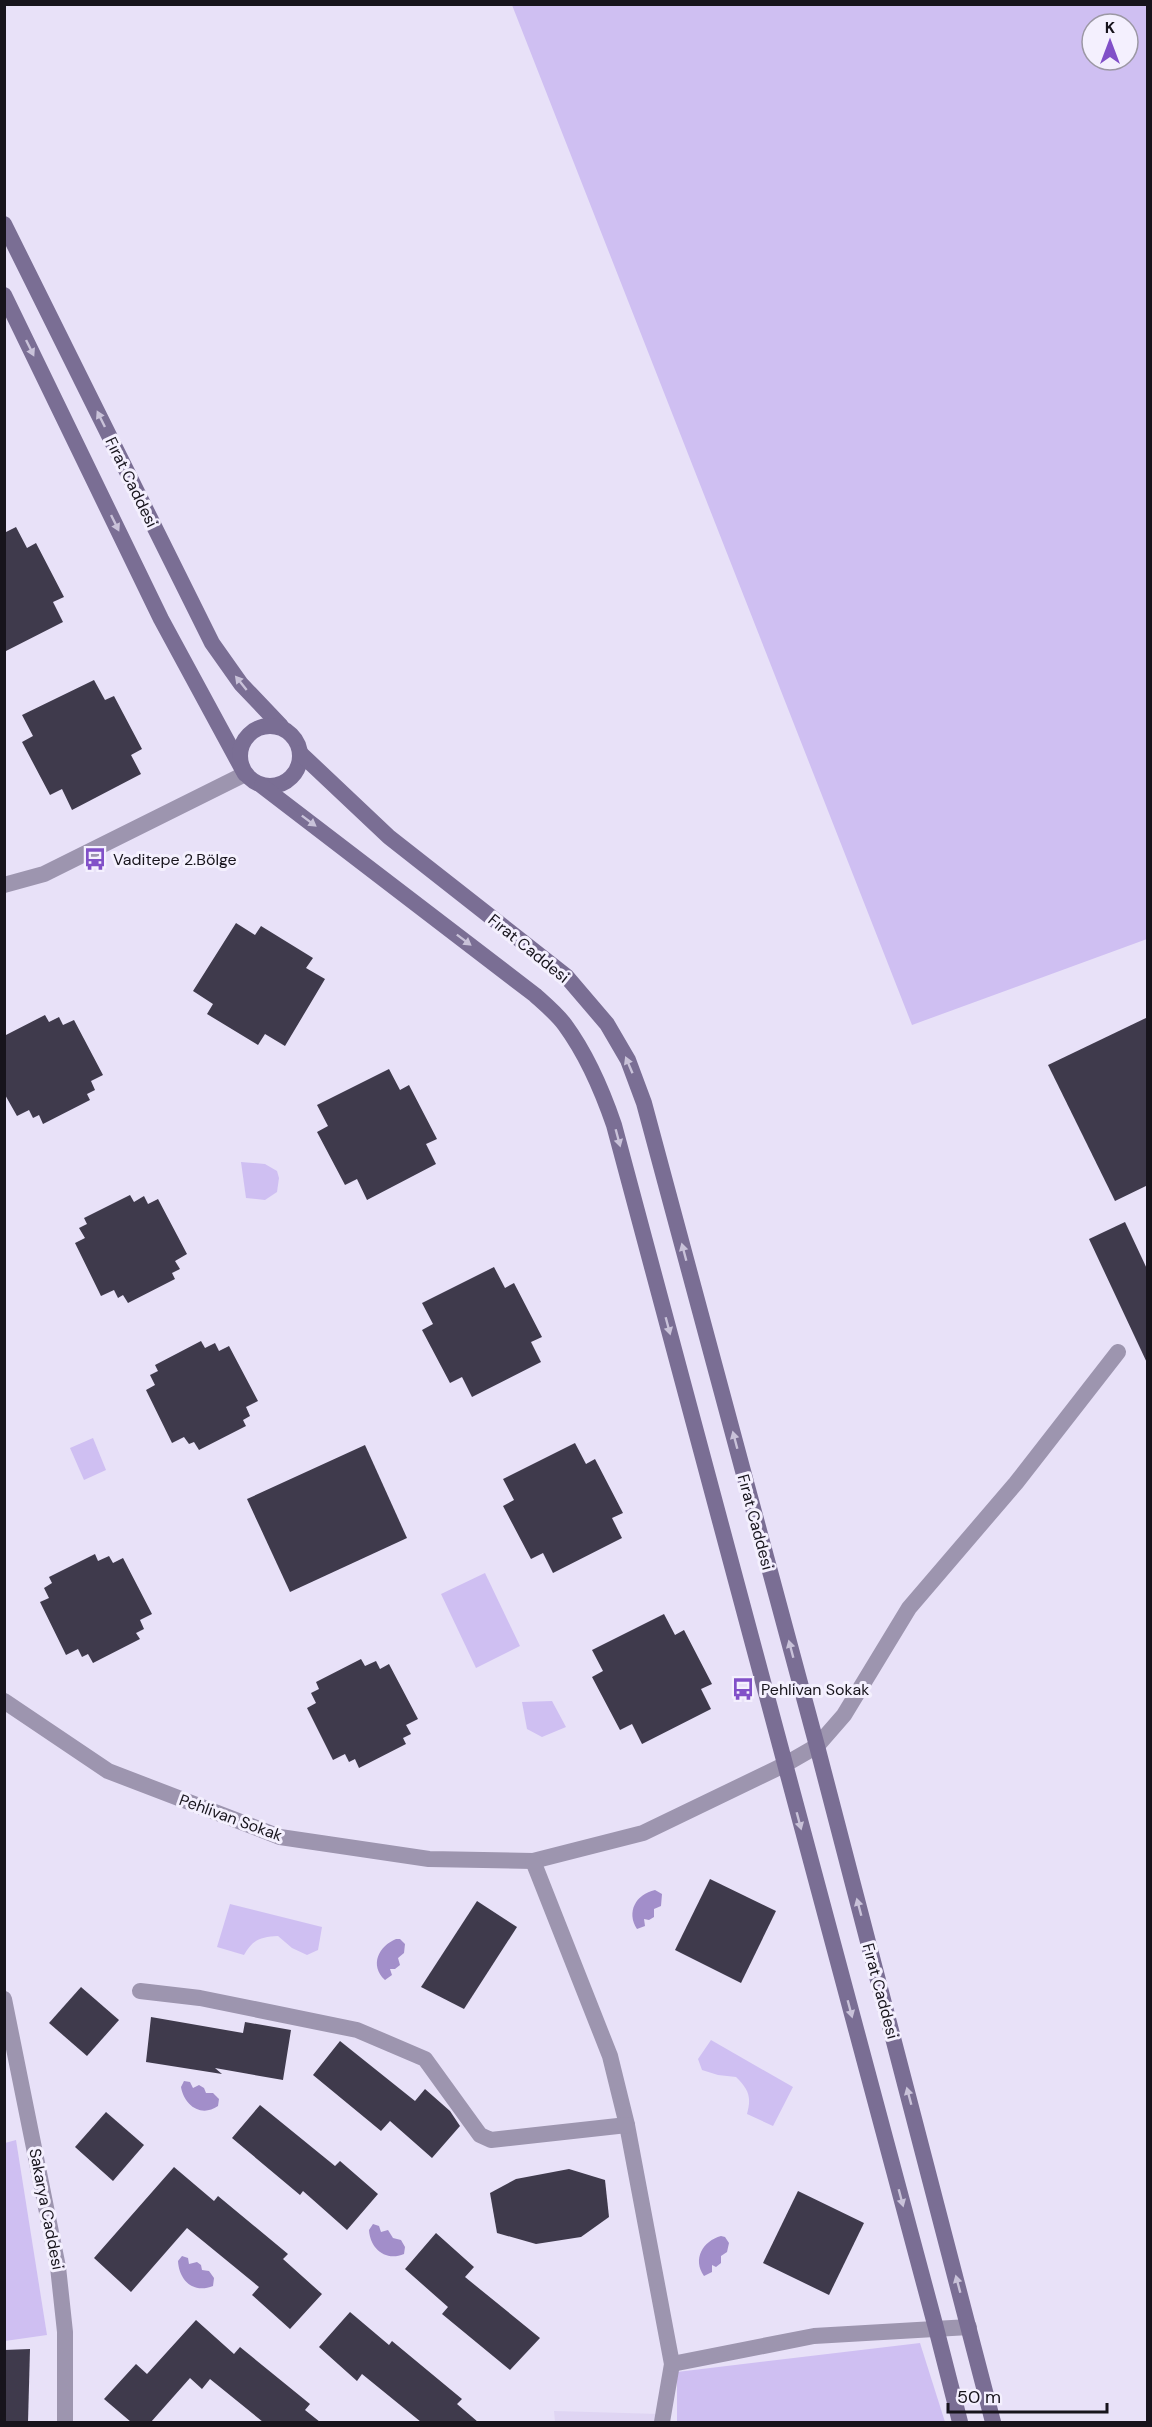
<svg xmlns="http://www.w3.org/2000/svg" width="1152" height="2427" font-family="'DM Sans',sans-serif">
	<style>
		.built { fill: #dfd5f3 }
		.green { fill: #cfbff2; fill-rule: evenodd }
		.water { fill: #a28eca }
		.building { fill: #3f3a4c }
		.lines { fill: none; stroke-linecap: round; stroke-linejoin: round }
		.minor { stroke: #9d95af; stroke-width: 16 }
		.tertiary { stroke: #9d95af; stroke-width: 16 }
		.secondary { stroke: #7a6e94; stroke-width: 16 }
		.oneway { fill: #c9c2d9 }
		.labels { text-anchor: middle; stroke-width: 6; stroke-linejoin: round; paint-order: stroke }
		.street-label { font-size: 16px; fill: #17141c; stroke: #f4f0fe }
		.poi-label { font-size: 16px; fill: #17141c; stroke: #f4f0fe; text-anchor: start }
	</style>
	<rect width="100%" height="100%" fill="#e8e1f8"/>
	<polygon class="built" points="554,2411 660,2414 660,2422 555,2422"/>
	<g class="green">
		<path d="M 512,5 L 1147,5 L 1147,939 L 912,1025 ZM 1092,24 L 1128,24 L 1128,60 L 1092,60 Z"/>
		<polygon points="241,1162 265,1164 277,1171 279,1178 277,1192 265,1200 246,1198"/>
		<polygon points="93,1438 106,1470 84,1480 70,1448"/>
		<polygon points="485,1573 520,1646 476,1668 441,1594"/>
		<polygon points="552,1701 566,1727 542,1737 527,1729 522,1702"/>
		<path d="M 230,1904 L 322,1927 L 318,1950 L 307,1955 L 292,1948 L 278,1936 C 261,1937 253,1939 244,1955 L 217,1947 Z"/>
		<path d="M 711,2040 L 793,2087 L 773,2126 L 747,2114 C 752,2096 748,2089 736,2077 L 718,2075 L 702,2070 L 698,2059 Z"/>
		<polygon points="16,2140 47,2335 5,2341 5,2143"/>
		<polygon points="920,2343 945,2422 677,2422 677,2372"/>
	</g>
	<g class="water">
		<path d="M 655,1890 L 662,1894 L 661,1906 L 654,1909 L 654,1917 L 649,1920 L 644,1919 L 645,1926 L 637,1929 C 626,1912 636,1894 655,1890 Z"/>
		<path d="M 396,1939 L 400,1939 L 405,1944 L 404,1953 L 398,1958 L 400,1965 L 395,1969 L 390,1969 L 392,1975 L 385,1980 C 369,1965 379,1946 396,1939 Z"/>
		<path d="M 184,2081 L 190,2082 L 193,2088 L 199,2085 L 204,2088 L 206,2093 L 213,2093 L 219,2099 L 218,2106 C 201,2118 184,2105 181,2087 Z"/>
		<path d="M 373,2224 L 379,2226 L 381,2232 L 388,2230 L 393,2238 L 401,2240 L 405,2247 L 404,2254 C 385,2262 370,2248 369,2230 Z"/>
		<path d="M 721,2236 L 725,2237 L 729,2243 L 727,2252 L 721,2256 L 721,2263 L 716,2267 L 712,2265 L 712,2272 L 704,2276 C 692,2259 703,2241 721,2236 Z"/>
		<path d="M 182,2256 L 188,2258 L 189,2264 L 197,2262 L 201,2265 L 202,2270 L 209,2271 L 214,2278 L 213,2286 C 193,2294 179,2280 178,2261 Z"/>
	</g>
	<g class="building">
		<polygon points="16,527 27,548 36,543 64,597 53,602 63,622 4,652 4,533"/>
		<polygon points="94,680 105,700 114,696 142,749 131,755 141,774 72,810 62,789 50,795 22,742 33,736 22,715"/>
		<polygon points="236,923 255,935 261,926 313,958 306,968 325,979 285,1046 265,1034 258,1045 207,1014 213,1004 193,991"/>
		<polygon points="45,1015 49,1022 59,1017 63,1025 74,1020 103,1075 91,1081 95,1090 87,1094 90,1100 43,1124 39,1115 33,1118 29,1110 17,1116 4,1093 4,1036"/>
		<polygon points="1148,1017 1148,1185 1115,1201 1048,1065"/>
		<polygon points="389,1069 400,1090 409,1085 437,1139 426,1144 436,1164 367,1200 357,1179 345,1185 317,1132 328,1126 317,1105"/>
		<polygon points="130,1195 134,1202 144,1196 148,1204 158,1199 187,1254 175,1261 180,1269 172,1273 175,1279 128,1303 123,1295 118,1298 114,1290 101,1296 75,1243 85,1238 79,1228 87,1224 84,1218"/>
		<polygon points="1125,1222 1148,1271 1148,1365 1089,1239"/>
		<polygon points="494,1267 505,1288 514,1283 542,1337 531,1342 541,1362 472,1397 462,1377 450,1383 422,1330 433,1324 422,1303"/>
		<polygon points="201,1341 205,1348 215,1343 219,1351 229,1346 258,1401 246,1407 250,1416 243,1420 246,1426 199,1450 194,1442 189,1444 184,1437 172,1443 146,1390 155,1385 150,1375 158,1371 155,1365"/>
		<polygon points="575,1443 586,1464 595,1459 623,1513 612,1518 622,1538 553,1573 543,1553 531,1559 503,1506 514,1500 503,1479"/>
		<polygon points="365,1445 407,1538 290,1592 247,1499"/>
		<polygon points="95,1554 98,1561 109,1556 113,1563 123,1558 152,1614 140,1620 144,1629 136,1633 140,1639 93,1663 88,1654 82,1657 78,1649 66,1655 40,1602 49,1598 44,1588 52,1583 49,1577"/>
		<polygon points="664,1614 675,1635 684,1630 712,1684 701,1689 711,1709 642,1744 632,1724 620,1730 592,1677 603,1671 592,1650"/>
		<polygon points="361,1659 365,1666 376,1661 380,1669 389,1664 418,1719 406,1725 411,1734 403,1738 406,1744 359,1768 355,1759 349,1762 345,1754 333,1760 307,1708 316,1703 311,1693 319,1689 316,1682"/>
		<polygon points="710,1879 776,1911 741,1983 675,1950"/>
		<polygon points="477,1901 517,1927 464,2009 421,1987"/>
		<polygon points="81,1987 119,2020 87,2056 49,2023"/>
		<polygon points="151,2017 243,2033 245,2022 291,2030 283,2080 215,2068 222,2074 146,2062"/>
		<polygon points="340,2041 415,2101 425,2089 450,2111 460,2126 432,2158 390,2121 381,2131 313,2075"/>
		<polygon points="260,2105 335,2166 340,2161 378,2194 347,2230 303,2191 300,2195 232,2138"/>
		<polygon points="106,2112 144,2145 113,2181 75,2147"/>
		<polygon points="174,2167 214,2201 218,2196 288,2254 283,2259 322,2294 290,2329 252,2295 259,2287 187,2228 131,2292 94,2258"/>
		<polygon points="569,2169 605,2180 609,2217 581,2237 536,2244 497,2233 490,2193 516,2179"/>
		<polygon points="798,2191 864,2223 829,2295 763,2263"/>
		<polygon points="436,2233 474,2267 465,2277 540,2338 510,2370 442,2314 448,2307 405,2269"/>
		<polygon points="350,2312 389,2345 392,2341 462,2399 457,2404 478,2422 421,2422 362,2374 357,2381 319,2347"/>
		<polygon points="196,2320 234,2354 240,2347 310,2404 305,2410 320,2422 263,2422 210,2379 202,2389 190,2378 151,2422 131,2422 104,2399 136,2364 147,2374"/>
		<polygon points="30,2349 28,2422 4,2422 4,2350"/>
	</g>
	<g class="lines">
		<g class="minor">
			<polyline points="4,1701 108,1771 280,1837 429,1859 533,1861 643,1833 784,1765 817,1746 844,1715 909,1608 1016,1483 1118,1352"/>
			<polyline points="533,1861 610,2056 627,2125 672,2364 662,2422"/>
			<polyline points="140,1991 200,1998 357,2030 425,2059 480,2135 491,2140 627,2125"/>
			<polyline points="672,2364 814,2336 969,2327"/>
		</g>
		<g class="tertiary">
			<polyline points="4,885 44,874 245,774"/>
			<polyline points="4,1999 58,2267 65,2332 65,2422"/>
		</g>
		<g class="secondary">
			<polyline points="4,224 212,643 241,684 281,726"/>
			<polyline points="4,295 161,619 245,774"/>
			<circle cx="270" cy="756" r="30"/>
			<polyline points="300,753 389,837 566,976 607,1024 628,1060 644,1103 817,1746 993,2422"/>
			<path d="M 262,786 L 535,995 C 545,1004 557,1014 565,1025 C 587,1055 602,1090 614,1125 L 936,2328 L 960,2422"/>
		</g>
	</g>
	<defs><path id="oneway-solid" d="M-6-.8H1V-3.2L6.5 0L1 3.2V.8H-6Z" transform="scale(1.5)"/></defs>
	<g class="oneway">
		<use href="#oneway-solid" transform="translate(30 348) rotate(64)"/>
		<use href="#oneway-solid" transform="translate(101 419) rotate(-116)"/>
		<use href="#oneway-solid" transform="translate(115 523) rotate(64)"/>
		<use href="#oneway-solid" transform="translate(241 683) rotate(-129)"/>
		<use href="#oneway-solid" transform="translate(309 821) rotate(37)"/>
		<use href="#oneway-solid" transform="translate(464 940) rotate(37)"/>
		<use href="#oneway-solid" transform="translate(629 1065) rotate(-113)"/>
		<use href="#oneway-solid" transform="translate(618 1138) rotate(75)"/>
		<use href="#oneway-solid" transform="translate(684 1252) rotate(-105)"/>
		<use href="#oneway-solid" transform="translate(668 1326) rotate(75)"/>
		<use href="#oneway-solid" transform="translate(735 1440) rotate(-105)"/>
		<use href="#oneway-solid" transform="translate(791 1649) rotate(-105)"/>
		<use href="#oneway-solid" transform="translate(799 1821) rotate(75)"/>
		<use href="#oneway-solid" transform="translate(859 1907) rotate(-105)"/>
		<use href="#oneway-solid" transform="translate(850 2009) rotate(75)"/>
		<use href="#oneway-solid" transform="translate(909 2096) rotate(-105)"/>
		<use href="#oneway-solid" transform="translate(901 2198) rotate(75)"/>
		<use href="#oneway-solid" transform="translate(958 2284) rotate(-105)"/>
	</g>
	<defs>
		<g id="bus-bare" transform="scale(1.8)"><path d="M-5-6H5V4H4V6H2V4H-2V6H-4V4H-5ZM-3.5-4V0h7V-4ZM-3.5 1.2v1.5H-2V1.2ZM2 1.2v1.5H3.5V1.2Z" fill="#8150c8" stroke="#f4f0fe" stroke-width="2.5" paint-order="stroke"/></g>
	</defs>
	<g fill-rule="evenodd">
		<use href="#bus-bare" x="95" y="859"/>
		<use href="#bus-bare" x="743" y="1689"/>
	</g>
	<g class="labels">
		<g class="street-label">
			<text transform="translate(132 482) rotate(64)" y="6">Fırat Caddesi</text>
			<text transform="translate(529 948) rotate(39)" y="6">Fırat Caddesi</text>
			<text transform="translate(756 1522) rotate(75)" y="6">Fırat Caddesi</text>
			<text transform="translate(231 1817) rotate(20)" y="6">Pehlivan Sokak</text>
			<text transform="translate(881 1991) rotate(75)" y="6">Fırat Caddesi</text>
			<text transform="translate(47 2209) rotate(79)" y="6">Sakarya Caddesi</text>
		</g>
		<g class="poi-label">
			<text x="113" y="865">Vaditepe 2.Bölge</text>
			<text x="761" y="1695">Pehlivan Sokak</text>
		</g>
	</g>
	<rect width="1152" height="2427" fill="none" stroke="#17141c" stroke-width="12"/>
	<g transform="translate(1110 42)"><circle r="28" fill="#f4f0fe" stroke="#9c98a4" stroke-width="1.5"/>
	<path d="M0-4.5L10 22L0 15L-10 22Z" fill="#8150c8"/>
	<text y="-9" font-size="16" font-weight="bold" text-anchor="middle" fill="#17141c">K</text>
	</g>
	<path d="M948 2403v9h159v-9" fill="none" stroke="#17141c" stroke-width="3"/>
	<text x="957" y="2403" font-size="18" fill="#17141c" stroke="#f4f0fe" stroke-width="4.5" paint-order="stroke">50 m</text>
</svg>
